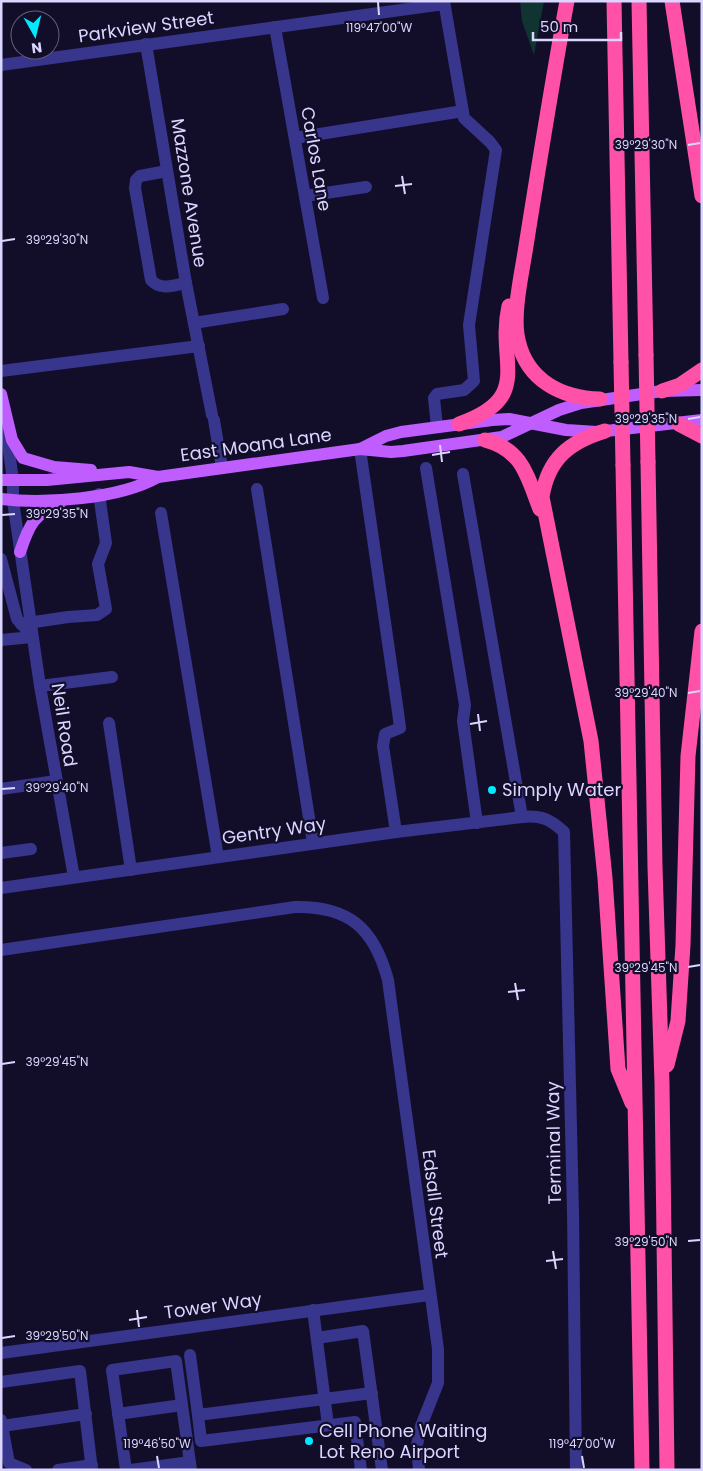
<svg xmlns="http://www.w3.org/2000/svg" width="703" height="1471" font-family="Poppins,sans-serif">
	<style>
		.grass { fill: #103432 }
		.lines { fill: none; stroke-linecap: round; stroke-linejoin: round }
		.minor { stroke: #37358c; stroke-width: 12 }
		.major { stroke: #c05dff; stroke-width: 12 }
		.highway { stroke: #ff51a7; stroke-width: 15 }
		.highway-bridge { stroke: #ff51a7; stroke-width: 15 }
		.ticks { fill: none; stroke: #dad6ff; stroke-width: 2 }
		.poi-dot { fill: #02e9ff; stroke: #120e29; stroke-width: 2 }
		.labels { text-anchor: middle; stroke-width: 4.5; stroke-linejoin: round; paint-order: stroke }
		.street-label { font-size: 18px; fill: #dad6ff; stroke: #120e29 }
		.poi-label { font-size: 18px; fill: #dad6ff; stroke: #120e29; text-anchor: start }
		.ticks-label { font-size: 12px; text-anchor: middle; fill: #dad6ff; stroke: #120e29; stroke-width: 4.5; stroke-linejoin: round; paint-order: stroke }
	</style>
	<rect width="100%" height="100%" fill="#120e29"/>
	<polygon class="grass" points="520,1 544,1 534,55 522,21"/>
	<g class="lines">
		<g class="minor">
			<polyline points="275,27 323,298"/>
			<polyline points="146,44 186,283 212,415"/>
			<polyline points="1,65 444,4"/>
			<polyline points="295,138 463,111"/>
			<path d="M 167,171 L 140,176 L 136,180 L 135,188 L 151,280 C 161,291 173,285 186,283"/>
			<polyline points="305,196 366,187"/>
			<polyline points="194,323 283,309"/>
			<polyline points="1,371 199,346"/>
			<polyline points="214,420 222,468"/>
			<polyline points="437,427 434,398 437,394 464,390 474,381 469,325 496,150 490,142 464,118 444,1"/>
			<polyline points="6,430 13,480 13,501 40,686 74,877"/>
			<polyline points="360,449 398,712 400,728 385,734 383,746 396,832"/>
			<polyline points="426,468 465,705 463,721 477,823"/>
			<polyline points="463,474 522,817"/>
			<polyline points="257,489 313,843"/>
			<polyline points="161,513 218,857"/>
			<polyline points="1,559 17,619 26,629"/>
			<polyline points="21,624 68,617 97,615 106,609 98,564 106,543 99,494"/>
			<polyline points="1,640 32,637"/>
			<polyline points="40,686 112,677"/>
			<polyline points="109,723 131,870"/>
			<polyline points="1,789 56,781"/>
			<polyline points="1,853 31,849"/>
			<path d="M 1,888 L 396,832 L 522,817 C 541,815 550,819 564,832 L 573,1212 L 576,1470"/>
			<path d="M 1,950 L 295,907 C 349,906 374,928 388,980 L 438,1349 L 438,1383 L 421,1426 L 417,1445 L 419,1470"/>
			<polyline points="313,1310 328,1425"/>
			<polyline points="317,1338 363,1331 382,1470"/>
			<polyline points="1,1353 429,1295"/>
			<polyline points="190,1355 198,1415"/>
			<polyline points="1,1382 80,1371 92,1470"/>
			<polyline points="118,1414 182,1405"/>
			<polyline points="1,1420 9,1463 26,1470"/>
			<polyline points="2,1426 86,1414"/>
			<polyline points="58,1470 92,1465"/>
			<polyline points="126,1470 112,1370 176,1361 191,1470"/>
			<polyline points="131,1470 190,1462"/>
			<polyline points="361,1470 355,1422 201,1441 198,1415 372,1393"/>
		</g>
		<g class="major">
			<polyline points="1,394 12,440 23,458 54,467 91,470"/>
			<polyline points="360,449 386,436 401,432 492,420 509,419 566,430 597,432 702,420"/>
			<polyline points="1,480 47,480 129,472 158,477 360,449 391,452 403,451 502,437 559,410 581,403 662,391 702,390"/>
			<path d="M 1,499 C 46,504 119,499 158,477"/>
			<path d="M 20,552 C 29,525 34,514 60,503"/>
		</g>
		<g class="highway">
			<path d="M 567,1 C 552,83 539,164 526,246 C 522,273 512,314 518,340 C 527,381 562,398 600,399"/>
			<polyline points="614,1 621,362"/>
			<polyline points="639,1 646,355"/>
			<polyline points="672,1 702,196"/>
			<polyline points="662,391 680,385 702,370"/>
			<path d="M 459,424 C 535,397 496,363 509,306"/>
			<polyline points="679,424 702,436"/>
			<path d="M 605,431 C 569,442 548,459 542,497 L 591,741 L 605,878 L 618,1069 L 632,1103"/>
			<path d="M 485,440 C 523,450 527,476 540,509"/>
			<polyline points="648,462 655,867 662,1083 667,1470"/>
			<polyline points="623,465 642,1470"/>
			<polyline points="667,1065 678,1021 683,945 688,756 702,631"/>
		</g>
		<g class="highway-bridge">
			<polyline points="646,355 648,462"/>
			<polyline points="621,362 623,465"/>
		</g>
	</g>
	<path class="ticks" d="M 378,2 L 379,15M 688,145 L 700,143M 402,176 L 405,194M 395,186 L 412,184M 2,241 L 15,239M 688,419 L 700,417M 440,445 L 442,462M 432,455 L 450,452M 2,515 L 15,514M 688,693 L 700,691M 478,714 L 480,731M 470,724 L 487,721M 2,789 L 15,788M 688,967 L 700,965M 515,983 L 518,1000M 508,992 L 525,990M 2,1064 L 15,1062M 688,1241 L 700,1240M 553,1251 L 556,1269M 546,1261 L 563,1259M 137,1310 L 139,1327M 129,1320 L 147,1317M 2,1338 L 15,1336M 157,1456 L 159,1468M 582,1456 L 584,1468"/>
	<g class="poi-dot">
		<circle cx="492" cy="790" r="5"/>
		<circle cx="309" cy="1441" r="5"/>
	</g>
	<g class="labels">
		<g class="street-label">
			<text transform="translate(146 27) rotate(-8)" y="6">Parkview Street</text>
			<text transform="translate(316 159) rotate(80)" y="6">Carlos Lane</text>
			<text transform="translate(189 193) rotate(81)" y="6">Mazzone Avenue</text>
			<text transform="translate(256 445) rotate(-8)" y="6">East Moana Lane</text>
			<text transform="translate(64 725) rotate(81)" y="6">Neil Road</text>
			<text transform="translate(274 831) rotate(-8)" y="6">Gentry Way</text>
			<text transform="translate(554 1143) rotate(-91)" y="6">Terminal Way</text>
			<text transform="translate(435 1204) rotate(83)" y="6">Edsall Street</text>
			<text transform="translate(213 1306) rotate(-8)" y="6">Tower Way</text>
		</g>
		<g class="poi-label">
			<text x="502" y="796">Simply Water</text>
			<text x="319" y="1437">Cell Phone Waiting<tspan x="319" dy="21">Lot Reno Airport</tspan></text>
		</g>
	</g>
	<g class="ticks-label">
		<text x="379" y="32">119°47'00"W</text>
		<text x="646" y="149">39°29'30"N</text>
		<text x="57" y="244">39°29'30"N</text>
		<text x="646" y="423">39°29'35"N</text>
		<text x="57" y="518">39°29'35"N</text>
		<text x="646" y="697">39°29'40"N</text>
		<text x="57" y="792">39°29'40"N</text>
		<text x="646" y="972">39°29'45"N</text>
		<text x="57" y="1066">39°29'45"N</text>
		<text x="646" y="1246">39°29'50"N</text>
		<text x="57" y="1340">39°29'50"N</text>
		<text x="157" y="1448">119°46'50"W</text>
		<text x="582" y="1448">119°47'00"W</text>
	</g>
	<rect width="703" height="1471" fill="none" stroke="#dad6ff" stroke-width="5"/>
	<g transform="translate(35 35) rotate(172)"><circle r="24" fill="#120e29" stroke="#625e7f"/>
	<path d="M0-4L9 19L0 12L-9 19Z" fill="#02e9ff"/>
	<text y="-8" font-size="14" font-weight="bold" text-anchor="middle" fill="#dad6ff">N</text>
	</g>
	<path d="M533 32v8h88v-8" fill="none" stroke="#dad6ff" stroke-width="2.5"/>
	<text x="540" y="32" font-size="15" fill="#dad6ff" stroke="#120e29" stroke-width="4" paint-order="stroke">50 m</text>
</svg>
